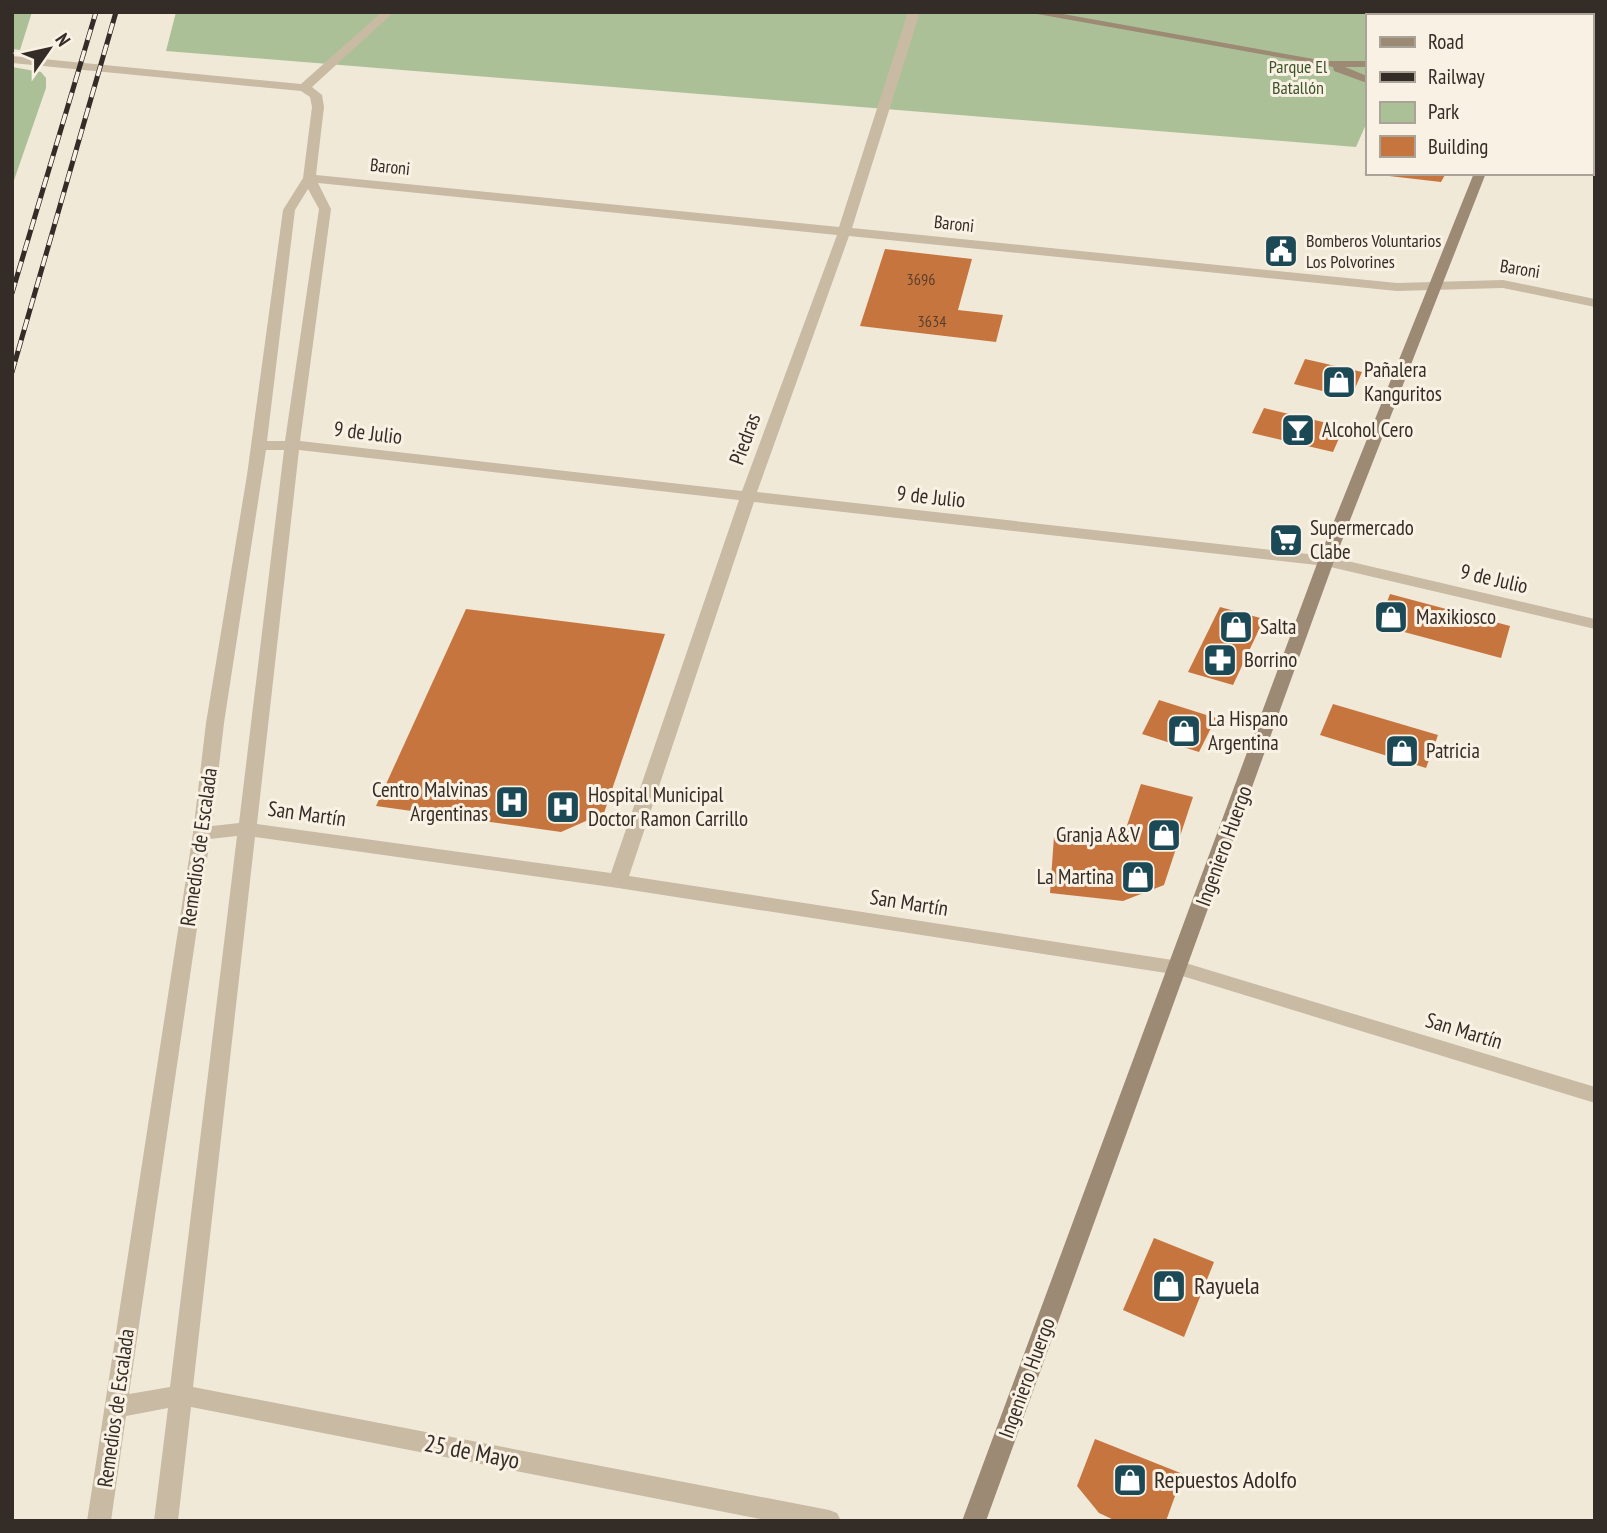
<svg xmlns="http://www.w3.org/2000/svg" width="1607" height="1533" font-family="'PT Sans Narrow',sans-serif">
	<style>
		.green { fill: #acc098 }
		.building { fill: #c7753f }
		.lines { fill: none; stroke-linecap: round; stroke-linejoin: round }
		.street { fill: #c9baa4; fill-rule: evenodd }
		.secondary { fill: #9d8a75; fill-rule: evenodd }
		.rail-casing { stroke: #342c26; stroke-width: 5 }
		.rail { stroke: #f9f2e4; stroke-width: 3.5; stroke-dasharray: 11; stroke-linecap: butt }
		.labels { text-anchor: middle; stroke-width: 6; stroke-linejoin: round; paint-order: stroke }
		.far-number-label { font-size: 16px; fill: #593e2c }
		.far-park-label { font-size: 18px; fill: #3d5329; stroke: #f9f2e4 }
		.far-street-label { font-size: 18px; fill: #342c26; stroke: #f9f2e4 }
		.far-poi-label { font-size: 18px; fill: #342c26; stroke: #f9f2e4; text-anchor: start }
		.poi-label { font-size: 21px; fill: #342c26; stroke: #f9f2e4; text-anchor: start }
		.street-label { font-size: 21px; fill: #342c26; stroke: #f9f2e4 }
		.near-poi-label { font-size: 24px; fill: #342c26; stroke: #f9f2e4; text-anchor: start }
		.near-street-label { font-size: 24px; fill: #342c26; stroke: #f9f2e4 }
	</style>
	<rect width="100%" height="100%" fill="#f1e9d8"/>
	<g class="green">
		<polygon points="12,12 32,12 20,50 12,49"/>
		<polygon points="176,12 1418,12 1416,16 1367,16 1367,122 1356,147 166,51"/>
		<polygon points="12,67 41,72 46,78 46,88 12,186"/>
	</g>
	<g class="building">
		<polygon points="1363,173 1446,173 1441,182"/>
		<polygon points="885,249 972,259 958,310 1003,315 996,342 860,326"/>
		<polygon points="1305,359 1362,372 1351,398 1294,384"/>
		<polygon points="1264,408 1344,427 1333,452 1252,433"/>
		<polygon points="1390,594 1510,626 1501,658 1378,625"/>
		<polygon points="1220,607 1264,619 1233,685 1188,672"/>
		<polygon points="466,609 665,634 604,813 561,832 376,806"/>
		<polygon points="1159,700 1216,718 1199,752 1142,734"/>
		<polygon points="1333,704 1438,735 1426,768 1320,735"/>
		<polygon points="1141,784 1193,797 1164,885 1123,901 1050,893 1054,836 1121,843"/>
		<polygon points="1154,1238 1214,1262 1184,1337 1123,1310"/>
		<polygon points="1095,1439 1183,1474 1166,1521 1116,1521 1099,1513 1077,1486"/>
	</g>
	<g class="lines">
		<path class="street" d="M 382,12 L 394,12 L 312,87 L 322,95 L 324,107 L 316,175 L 839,227 L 908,12 L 920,12 L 852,228 L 1397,283 L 1503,280 L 1595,299 L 1595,307 L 1503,288 L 1397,291 L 849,236 L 757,492 L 1326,556 L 1595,619 L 1595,629 L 1326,566 L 754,502 L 629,876 L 1179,961 L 1595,1087 L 1595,1103 L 1179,975 L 618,888 L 255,837 L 193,1387 L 829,1510 L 837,1513 L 841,1521 L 770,1521 L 191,1407 L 178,1521 L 154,1521 L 168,1408 L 126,1416 L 111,1521 L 87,1521 L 193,833 L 206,723 L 247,475 L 283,210 L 303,178 L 312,107 L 310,97 L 301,91 L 12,63 L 12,56 L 301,84 ZM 318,183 L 837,235 L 742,491 L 300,441 L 331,209 ZM 308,189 L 319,209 L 285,441 L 267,441 L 295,210 ZM 266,450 L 284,450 L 239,823 L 212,826 L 224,723 ZM 299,450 L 739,500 L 611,873 L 257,824 ZM 237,836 L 170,1387 L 129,1394 L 210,839 Z"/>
		<g class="secondary">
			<polygon points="1026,12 1052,12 1325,61 1367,61 1367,67 1345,67 1367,76 1367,83 1334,71 1333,67"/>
			<polygon points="1442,12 1453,12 1452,16 1440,16"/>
			<polygon points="1525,12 1537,12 1536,16 1524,16"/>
			<rect x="1591" y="158" width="4" height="8"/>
			<polygon points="1474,173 1486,173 1334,561 986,1521 962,1521 1318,561"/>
		</g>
		<g class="rail-casing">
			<g id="rail">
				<polyline points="12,293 96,12"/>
				<polyline points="12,372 116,12"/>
			</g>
		</g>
		<use href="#rail" class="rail"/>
	</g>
	<defs>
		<g id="civic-square" transform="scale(1.75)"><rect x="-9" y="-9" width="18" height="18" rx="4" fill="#1b4956" stroke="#f9f2e4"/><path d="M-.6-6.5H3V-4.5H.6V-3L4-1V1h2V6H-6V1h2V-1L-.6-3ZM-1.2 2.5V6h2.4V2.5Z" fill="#fff"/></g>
		<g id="shop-square" transform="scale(1.75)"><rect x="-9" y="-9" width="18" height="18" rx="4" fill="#1b4956" stroke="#f9f2e4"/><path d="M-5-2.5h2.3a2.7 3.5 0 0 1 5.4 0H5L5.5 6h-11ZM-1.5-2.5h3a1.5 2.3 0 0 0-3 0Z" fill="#fff"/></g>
		<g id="bar-square" transform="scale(1.75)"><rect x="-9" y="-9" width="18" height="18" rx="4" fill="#1b4956" stroke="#f9f2e4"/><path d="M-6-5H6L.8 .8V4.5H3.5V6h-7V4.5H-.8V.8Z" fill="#fff"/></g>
		<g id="supermarket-square" transform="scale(1.75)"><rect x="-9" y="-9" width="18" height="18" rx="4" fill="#1b4956" stroke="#f9f2e4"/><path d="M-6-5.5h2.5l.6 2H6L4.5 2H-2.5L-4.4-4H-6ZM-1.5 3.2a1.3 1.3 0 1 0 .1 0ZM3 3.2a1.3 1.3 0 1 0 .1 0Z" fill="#fff"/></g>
		<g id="pharmacy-square" transform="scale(1.75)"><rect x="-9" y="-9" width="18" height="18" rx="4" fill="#1b4956" stroke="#f9f2e4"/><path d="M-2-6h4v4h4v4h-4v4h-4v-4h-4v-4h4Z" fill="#fff"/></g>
		<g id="hospital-square" transform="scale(1.75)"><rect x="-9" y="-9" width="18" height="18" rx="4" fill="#1b4956" stroke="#f9f2e4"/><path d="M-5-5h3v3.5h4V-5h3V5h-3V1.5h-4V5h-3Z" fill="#fff"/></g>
	</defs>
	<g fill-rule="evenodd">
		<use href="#civic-square" x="1281" y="251"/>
		<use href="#shop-square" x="1339" y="382"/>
		<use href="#bar-square" x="1298" y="430"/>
		<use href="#supermarket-square" x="1286" y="540"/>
		<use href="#shop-square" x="1391" y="617"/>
		<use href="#shop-square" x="1236" y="627"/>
		<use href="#pharmacy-square" x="1220" y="660"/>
		<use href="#shop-square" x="1184" y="731"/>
		<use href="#shop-square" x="1402" y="751"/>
		<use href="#hospital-square" x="512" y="802"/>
		<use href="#hospital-square" x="563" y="807"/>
		<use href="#shop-square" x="1164" y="835"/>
		<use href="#shop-square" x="1138" y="877"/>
		<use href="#shop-square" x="1169" y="1286"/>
		<use href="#shop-square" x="1130" y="1480"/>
	</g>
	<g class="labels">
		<g class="far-number-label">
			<text x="921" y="285">3696</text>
			<text x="932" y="327">3634</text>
		</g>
		<g class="far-park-label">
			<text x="1298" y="73">Parque El<tspan x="1298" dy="21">Batallón</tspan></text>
		</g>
		<g class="far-street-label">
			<text transform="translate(390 167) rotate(6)" y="6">Baroni</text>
			<text transform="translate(954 224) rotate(6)" y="6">Baroni</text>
			<text transform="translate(1520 269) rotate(9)" y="6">Baroni</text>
		</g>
		<g class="far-poi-label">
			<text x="1306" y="247">Bomberos Voluntarios<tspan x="1306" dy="21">Los Polvorines</tspan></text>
		</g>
		<g class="poi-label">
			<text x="1364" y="377">Pañalera<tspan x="1364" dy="24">Kanguritos</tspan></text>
			<text x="1322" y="437">Alcohol Cero</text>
			<text x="1310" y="535">Supermercado<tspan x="1310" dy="24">Clabe</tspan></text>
			<text x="1416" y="624">Maxikiosco</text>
			<text x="1260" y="634">Salta</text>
			<text x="1244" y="667">Borrino</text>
			<text x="1208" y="726">La Hispano<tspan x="1208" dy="24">Argentina</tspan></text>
			<text x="1426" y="758">Patricia</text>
			<text x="488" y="797" text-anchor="end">Centro Malvinas<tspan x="488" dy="24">Argentinas</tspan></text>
			<text x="588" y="802">Hospital Municipal<tspan x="588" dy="24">Doctor Ramon Carrillo</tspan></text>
			<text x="1140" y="842" text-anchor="end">Granja A&amp;V</text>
			<text x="1114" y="884" text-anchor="end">La Martina</text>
		</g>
		<g class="street-label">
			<text transform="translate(368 433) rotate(7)" y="7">9 de Julio</text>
			<text transform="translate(745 439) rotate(-70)" y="7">Piedras</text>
			<text transform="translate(931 497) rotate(6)" y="7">9 de Julio</text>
			<text transform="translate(1494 579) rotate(13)" y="7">9 de Julio</text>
			<text transform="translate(307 814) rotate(8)" y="7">San Martín</text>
			<text transform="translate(1224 846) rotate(-70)" y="7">Ingeniero Huergo</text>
			<text transform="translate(199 847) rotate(-82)" y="7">Remedios de Escalada</text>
			<text transform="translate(909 903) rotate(9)" y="7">San Martín</text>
			<text transform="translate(1464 1031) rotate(17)" y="7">San Martín</text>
			<text transform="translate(1027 1378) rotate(-70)" y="7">Ingeniero Huergo</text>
			<text transform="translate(116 1408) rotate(-82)" y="7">Remedios de Escalada</text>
		</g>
		<g class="near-poi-label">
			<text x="1194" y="1294">Rayuela</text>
			<text x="1154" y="1488">Repuestos Adolfo</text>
		</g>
		<g class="near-street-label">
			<text transform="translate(472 1452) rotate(11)" y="8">25 de Mayo</text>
		</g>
	</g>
	<rect width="1607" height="1533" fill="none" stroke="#342c26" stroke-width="28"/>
	<rect x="1366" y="14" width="228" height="161" fill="#f9f2e4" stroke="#aaa398" stroke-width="2"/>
	<rect x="1380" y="37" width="35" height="10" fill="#9d8a75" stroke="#aaa398" stroke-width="2"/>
	<text x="1428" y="49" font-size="21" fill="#342c26">Road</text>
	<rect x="1380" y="72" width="35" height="10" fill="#342c26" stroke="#aaa398" stroke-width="2"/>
	<text x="1428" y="84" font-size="21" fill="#342c26">Railway</text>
	<rect x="1380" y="102" width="35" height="21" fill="#acc098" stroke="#aaa398" stroke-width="2"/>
	<text x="1428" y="119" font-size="21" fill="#342c26">Park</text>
	<rect x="1380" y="136" width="35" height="21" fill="#c7753f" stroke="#aaa398" stroke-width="2"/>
	<text x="1428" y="154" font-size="21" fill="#342c26">Building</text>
	<g transform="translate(49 49) rotate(56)" stroke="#f9f2e4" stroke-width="5" paint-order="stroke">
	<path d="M0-5L12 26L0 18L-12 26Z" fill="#342c26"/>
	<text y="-10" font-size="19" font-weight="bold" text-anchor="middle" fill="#342c26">N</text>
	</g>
</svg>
